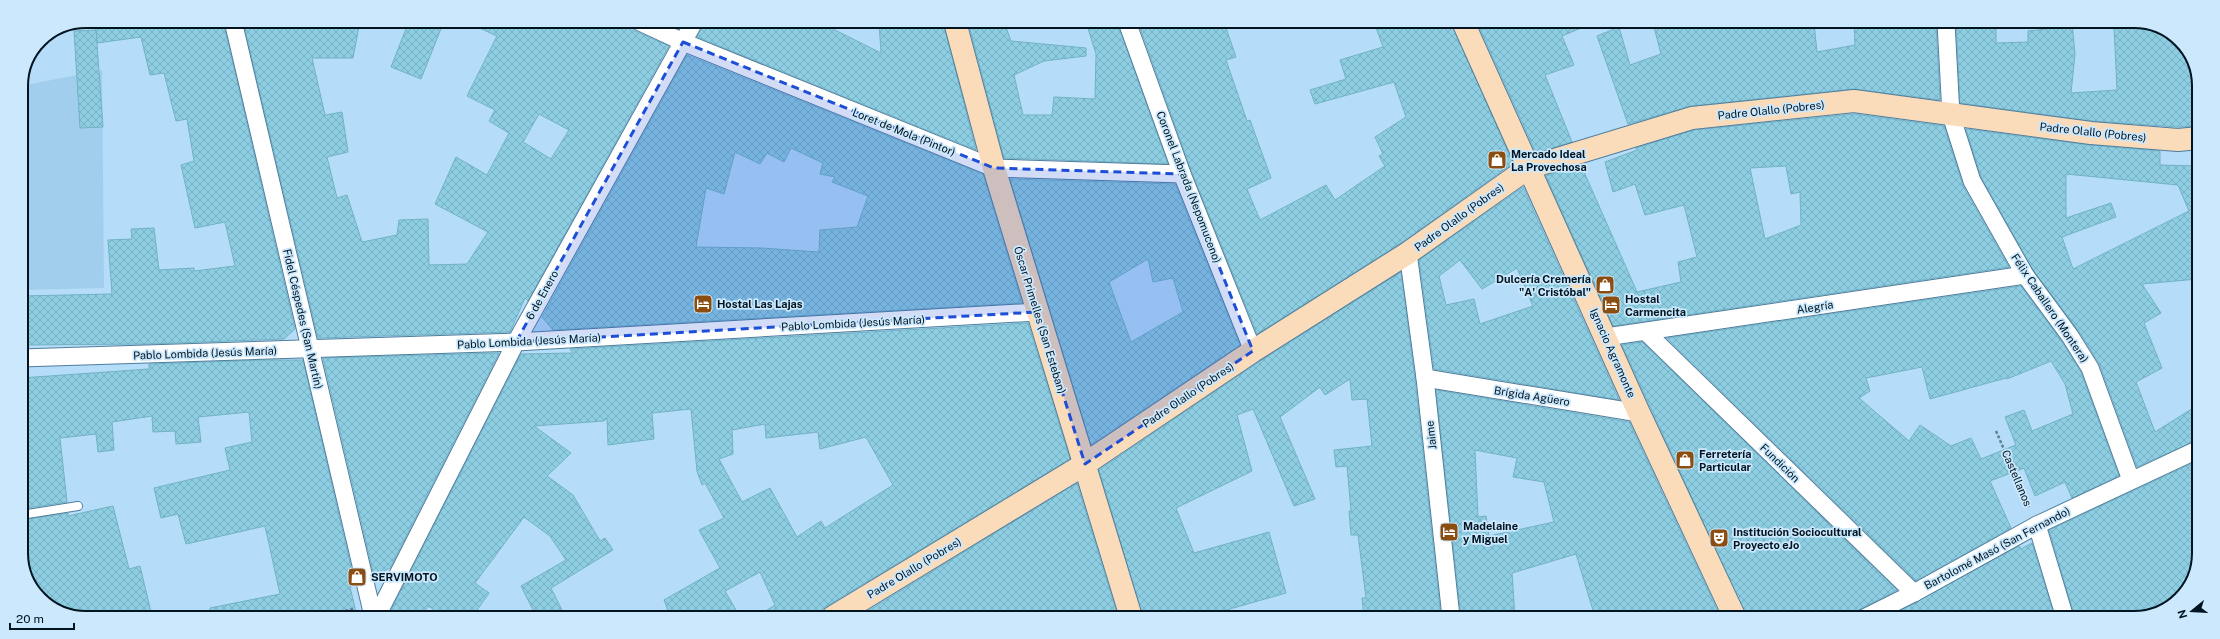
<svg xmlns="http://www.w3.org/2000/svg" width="2220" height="639" font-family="'Public Sans',sans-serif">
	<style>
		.built { fill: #a2ceed }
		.building { fill: url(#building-cross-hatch); stroke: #72b2c5; fill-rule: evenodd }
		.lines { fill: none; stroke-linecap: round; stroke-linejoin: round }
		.service-casing { stroke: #4f7e9d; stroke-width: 10 }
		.minor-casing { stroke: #4f7e9d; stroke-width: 19 }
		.secondary-casing { stroke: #4f7e9d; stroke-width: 24 }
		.path { stroke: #628094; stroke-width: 2.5; stroke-dasharray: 3 2; stroke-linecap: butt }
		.service { stroke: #fff; stroke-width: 8 }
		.minor { stroke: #fff; stroke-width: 17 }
		.secondary { stroke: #fadbba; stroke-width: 22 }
		.marked { fill: #1d4ed8; fill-opacity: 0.2; stroke: #1d4ed8; stroke-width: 3; stroke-dasharray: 8 5; stroke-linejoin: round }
		.labels { text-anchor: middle; stroke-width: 3.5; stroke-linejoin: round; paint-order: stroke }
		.street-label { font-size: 11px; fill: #021420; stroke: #cbe8fd }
		.poi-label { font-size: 11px; font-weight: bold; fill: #021420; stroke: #cbe8fd; text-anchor: start }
		.rim { fill: none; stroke: #021420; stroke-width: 2 }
	</style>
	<defs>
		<pattern id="building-cross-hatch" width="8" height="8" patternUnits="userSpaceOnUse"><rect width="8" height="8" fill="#8dcee2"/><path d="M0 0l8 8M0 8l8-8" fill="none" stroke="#78b0c2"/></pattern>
	</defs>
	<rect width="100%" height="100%" fill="#b5dcf8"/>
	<polygon class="built" points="102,70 104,288 21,290 21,86"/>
	<g class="building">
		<polygon points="95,21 223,21 295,329 284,339 148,344 21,345 21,296 112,294 108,240 132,239 131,229 154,228 159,270 194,268 194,271 235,266 225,222 195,228 181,165 194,161 187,119 176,121 164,73 150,75 141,37 97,43"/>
		<path d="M 243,21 L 360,21 L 353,58 L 312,58 L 325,115 L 342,112 L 348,152 L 327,157 L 337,198 L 347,195 L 362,242 L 397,235 L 399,220 L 428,219 L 429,265 L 467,264 L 488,232 L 435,204 L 456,157 L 487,175 L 509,133 L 489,121 L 495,110 L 467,96 L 497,36 L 464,21 L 630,22 L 632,27 L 635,31 L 669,46 L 528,301 L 525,298 L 510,332 L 318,338 ZM 539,114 L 569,130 L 551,159 L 523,142 Z"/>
		<polygon points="409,21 444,21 421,79 391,67"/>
		<polygon points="663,22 683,22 679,29"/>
		<polygon points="704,22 819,22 881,53 879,22 943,22 976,150 697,37"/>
		<polygon points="968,22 1004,22 1011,41 1086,48 1086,56 1044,61 1014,75 1023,115 1052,115 1054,97 1095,99 1096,54 1086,22 1117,22 1168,164 1004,158"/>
		<polygon points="1138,22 1224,22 1236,57 1226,60 1247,121 1250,120 1271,178 1247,189 1260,220 1326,185 1335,200 1385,166 1379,156 1383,154 1375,137 1406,117 1394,82 1315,104 1310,90 1346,79 1340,60 1383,47 1374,22 1451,22 1513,163 1401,243 1257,334 1191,170"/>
		<polygon points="1477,22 1593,23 1562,36 1574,65 1545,75 1572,142 1536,153"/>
		<polygon points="1653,23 1814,23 1817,52 1855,45 1854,23 1936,23 1940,100 1853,89 1691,106 1628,124 1597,36 1619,27 1630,65 1661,54"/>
		<polygon points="1956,23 1996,23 1996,43 2028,42 2028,31 2047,29 2047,23 2072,23 2075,54 2071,93 2117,90 2114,27 2150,23 2183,43 2199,82 2199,126 2178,127 2092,121 1960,103"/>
		<polygon points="96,30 103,127 80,128 74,31"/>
		<path d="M 687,55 L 983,174 L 1022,303 L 553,330 L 542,317 ZM 791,148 L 823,163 L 820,174 L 835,177 L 832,182 L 868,196 L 857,227 L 820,230 L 819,252 L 762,248 L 696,247 L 706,188 L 724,194 L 735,152 L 760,164 L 767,153 L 784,162 Z"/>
		<path d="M 1854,114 L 1944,126 L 1963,186 L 2009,267 L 1613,326 L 1546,176 L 1581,165 L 1637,292 L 1681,282 L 1678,262 L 1697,257 L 1684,205 L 1645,215 L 1635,184 L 1613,192 L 1605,162 L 1637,150 L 1636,148 L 1694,130 ZM 1786,166 L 1791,194 L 1800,192 L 1801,225 L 1765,239 L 1750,168 Z"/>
		<path d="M 1966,129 L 2089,145 L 2160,151 L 2160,165 L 2198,166 L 2198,279 L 2142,284 L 2161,313 L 2144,323 L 2162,368 L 2136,382 L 2155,432 L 2198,405 L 2197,440 L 2137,467 L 2099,363 L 2078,330 L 2033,270 L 1981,177 ZM 2066,174 L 2178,185 L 2189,211 L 2073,269 L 2062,237 L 2116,217 L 2111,203 L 2066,218 Z"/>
		<path d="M 1010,179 L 1175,184 L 1240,345 L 1091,445 ZM 1148,259 L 1153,282 L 1173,278 L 1183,312 L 1131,342 L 1109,282 Z"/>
		<path d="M 1523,187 L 1619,400 L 1434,369 L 1419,260 ZM 1460,260 L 1482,289 L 1517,268 L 1533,306 L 1480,324 L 1474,299 L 1446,305 L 1439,276 Z"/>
		<polygon points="1401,272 1415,379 1441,617 1364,617 1362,598 1366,598 1358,535 1351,535 1349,511 1351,511 1347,466 1336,467 1334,450 1372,446 1367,399 1352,400 1350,379 1325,395 1320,387 1280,417 1315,499 1294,506 1253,409 1237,415 1252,471 1176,508 1194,553 1269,532 1286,593 1202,617 1143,617 1099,470 1260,361"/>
		<path d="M 2021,286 L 2062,342 L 2081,372 L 2119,476 L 2072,498 L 2065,482 L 2035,496 L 2024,468 L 1990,481 L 2011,528 L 1916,581 L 1667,338 ZM 2051,361 L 2065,384 L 2073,414 L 2032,431 L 2024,410 L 2005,417 L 2016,445 L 1981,459 L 1971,438 L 1951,446 L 1920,425 L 1909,441 L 1859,398 L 1870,391 L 1866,378 L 1922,367 L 1930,399 L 2006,378 L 2007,379 Z"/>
		<path d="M 1028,323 L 1070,459 L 827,606 L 821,617 L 756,617 L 775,605 L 760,572 L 725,591 L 740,617 L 670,616 L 664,600 L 720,568 L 699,530 L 724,518 L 705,483 L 702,485 L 697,471 L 691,409 L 652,413 L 654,439 L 608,445 L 607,418 L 604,421 L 534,426 L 571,453 L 547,476 L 573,495 L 600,541 L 605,538 L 613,550 L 551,588 L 565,616 L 536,616 L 521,586 L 566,560 L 550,536 L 524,517 L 475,583 L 489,593 L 473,616 L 444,616 L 428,606 L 422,616 L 388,616 L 521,354 L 573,353 L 570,349 ZM 765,424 L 766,438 L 818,432 L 820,449 L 866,437 L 893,485 L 825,528 L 821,521 L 797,537 L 770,488 L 742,502 L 719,459 L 733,454 L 732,430 Z"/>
		<polygon points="1642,342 1897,590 1860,609 1854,618 1747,618 1622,345"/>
		<polygon points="499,353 390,568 374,576 323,358"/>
		<polygon points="265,360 303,360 355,584 350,587 357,616 210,616 210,608 280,594 265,526 186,544 178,514 161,518 154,488 230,470 225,448 252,442 249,412 198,417 201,442 176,444 175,431 153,432 152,416 112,422 114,450 98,452 96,434 60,438 67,502 21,509 21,378 149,369 149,364"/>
		<path d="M 1436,390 L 1629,422 L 1721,618 L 1595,617 L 1576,554 L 1512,573 L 1515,617 L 1461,617 ZM 1475,450 L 1517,458 L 1513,477 L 1544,482 L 1554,522 L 1489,536 L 1486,516 L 1478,517 Z"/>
		<polygon points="2197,461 2197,569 2174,604 2134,618 2075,618 2049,530"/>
		<polygon points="1077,483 1118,617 858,617"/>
		<polygon points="113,506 129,569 140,566 152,616 70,616 37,596 21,557 21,520 68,513 68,516"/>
		<polygon points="2032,543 2055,618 1887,618 2019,546 2021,549"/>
	</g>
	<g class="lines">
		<g class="service-casing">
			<polyline id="service" points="21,515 78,506"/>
		</g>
		<g class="minor-casing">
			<g id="minor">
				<polyline points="233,21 373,616"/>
				<polyline points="640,22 683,42 994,168 1182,174"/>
				<polyline points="1127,22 1182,174 1253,351"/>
				<polyline points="1946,23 1951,115 1972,181 2025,275 2070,336 2090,368 2131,480"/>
				<polyline points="1408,253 1425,378 1451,617"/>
				<polyline points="1646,332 1914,593"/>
				<polyline points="1606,337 2025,275"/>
				<polyline points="21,358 516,342 1037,312"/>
				<polyline points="1425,378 1639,413"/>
				<polyline points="2037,525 2065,618"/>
				<polyline points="377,616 516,342 694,22"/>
				<polyline points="1864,618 1914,593 2037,525 2197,450"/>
			</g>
		</g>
		<g class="secondary-casing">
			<g id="secondary">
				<polyline points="955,22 994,168 1131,617"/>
				<polyline points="1463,22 1639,413 1735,618"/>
				<polyline points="833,617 1085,464 1253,351 1408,253 1528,168 1692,118 1854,101 2091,133 2178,140 2199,138"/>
			</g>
		</g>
		<g class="path">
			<polyline points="1996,431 2029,507"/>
			<polyline points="326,616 353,609"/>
		</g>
		<use href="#service" class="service"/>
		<use href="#minor" class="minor"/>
		<use href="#secondary" class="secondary"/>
	</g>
	<path class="marked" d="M 683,42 L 994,168 L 1182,174 L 1253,351 L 1085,464 L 1037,312 L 516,342 Z"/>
	<defs>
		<g id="shop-square" transform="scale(1)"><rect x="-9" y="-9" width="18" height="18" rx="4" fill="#8c4e10" stroke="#cbe8fd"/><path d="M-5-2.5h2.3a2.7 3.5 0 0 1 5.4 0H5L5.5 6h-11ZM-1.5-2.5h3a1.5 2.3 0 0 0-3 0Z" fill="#fff"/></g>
		<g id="hotel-square" transform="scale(1)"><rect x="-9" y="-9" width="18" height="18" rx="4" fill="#8c4e10" stroke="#cbe8fd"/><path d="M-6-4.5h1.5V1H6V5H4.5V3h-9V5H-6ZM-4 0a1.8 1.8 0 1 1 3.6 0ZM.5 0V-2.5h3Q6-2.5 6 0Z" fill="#fff"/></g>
		<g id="theatre-square" transform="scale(1)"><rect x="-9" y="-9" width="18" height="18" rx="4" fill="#8c4e10" stroke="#cbe8fd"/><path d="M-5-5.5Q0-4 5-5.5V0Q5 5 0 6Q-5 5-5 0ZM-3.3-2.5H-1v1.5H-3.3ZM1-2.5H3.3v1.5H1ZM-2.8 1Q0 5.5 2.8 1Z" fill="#fff"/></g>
	</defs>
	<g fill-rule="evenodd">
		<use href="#shop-square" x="1497" y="160"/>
		<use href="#shop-square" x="1605" y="285"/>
		<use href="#hotel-square" x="703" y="304"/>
		<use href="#hotel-square" x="1611" y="305"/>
		<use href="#shop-square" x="1685" y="460"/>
		<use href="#hotel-square" x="1449" y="532"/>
		<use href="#theatre-square" x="1719" y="538"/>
		<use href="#shop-square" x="357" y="577"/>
	</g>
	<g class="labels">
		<g class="street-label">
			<text transform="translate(1771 110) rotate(-6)" y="4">Padre Olallo (Pobres)</text>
			<text transform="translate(904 132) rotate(22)" y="4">Loret de Mola (Pintor)</text>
			<text transform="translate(2093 132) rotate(6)" y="4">Padre Olallo (Pobres)</text>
			<text transform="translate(1189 187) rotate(69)" y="4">Coronel Labrada (Nepomuceno)</text>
			<text transform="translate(1459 217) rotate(-36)" y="4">Padre Olallo (Pobres)</text>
			<text transform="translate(542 295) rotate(-61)" y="4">6 de Enero</text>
			<text transform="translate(1815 307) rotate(-9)" y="4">Alegría</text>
			<text transform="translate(2050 308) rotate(56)" y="4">Félix Caballero (Montera)</text>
			<text transform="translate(303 319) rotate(77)" y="4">Fidel Céspedes (San Martín)</text>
			<text transform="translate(1040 320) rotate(73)" y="4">Óscar Primelles (San Esteban)</text>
			<text transform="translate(853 323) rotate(-3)" y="4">Pablo Lombida (Jesús María)</text>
			<text transform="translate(529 341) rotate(-3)" y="4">Pablo Lombida (Jesús María)</text>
			<text transform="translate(205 353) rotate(-2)" y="4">Pablo Lombida (Jesús María)</text>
			<text transform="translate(1613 353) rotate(66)" y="4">Ignacio Agramonte</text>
			<text transform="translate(1188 395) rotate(-34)" y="4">Padre Olallo (Pobres)</text>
			<text transform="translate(1532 396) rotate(9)" y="4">Brígida Agüero</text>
			<text transform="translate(1431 435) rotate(-96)" y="4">Jaime</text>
			<text transform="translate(1780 463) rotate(44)" y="4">Fundición</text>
			<text transform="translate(2017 478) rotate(67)" y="4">Castellanos</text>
			<text transform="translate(1997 548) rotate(-28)" y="4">Bartolomé Masó (San Fernando)</text>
			<text transform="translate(914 568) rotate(-31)" y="4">Padre Olallo (Pobres)</text>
		</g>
		<g class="poi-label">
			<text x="1511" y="158">Mercado Ideal<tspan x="1511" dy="13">La Provechosa</tspan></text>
			<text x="1591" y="283" text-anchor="end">Dulcería Cremería<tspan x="1591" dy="13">"A' Cristóbal"</tspan></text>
			<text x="1625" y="303">Hostal<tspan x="1625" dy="13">Carmencita</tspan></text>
			<text x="717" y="308">Hostal Las Lajas</text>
			<text x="1699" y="458">Ferretería<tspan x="1699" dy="13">Particular</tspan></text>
			<text x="1463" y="530">Madelaine<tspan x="1463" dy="13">y Miguel</tspan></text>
			<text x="1733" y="536">Institución Sociocultural<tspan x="1733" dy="13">Proyecto eJo</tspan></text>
			<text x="371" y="581">SERVIMOTO</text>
		</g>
	</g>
	<path d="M0 0H2220V639H0ZM86 28H2134A58 58 0 0 1 2192 86V553A58 58 0 0 1 2134 611H86A58 58 0 0 1 28 553V86A58 58 0 0 1 86 28Z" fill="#cbe8fd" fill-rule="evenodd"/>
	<path class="rim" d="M86 28H2134A58 58 0 0 1 2192 86V553A58 58 0 0 1 2134 611H86A58 58 0 0 1 28 553V86A58 58 0 0 1 86 28Z"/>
	<g transform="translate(2192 611) rotate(252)" stroke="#cbe8fd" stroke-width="3" paint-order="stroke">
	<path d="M0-3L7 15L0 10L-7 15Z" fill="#021420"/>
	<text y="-6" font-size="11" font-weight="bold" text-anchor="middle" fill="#021420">N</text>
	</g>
	<path d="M10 623v6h64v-6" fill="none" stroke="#021420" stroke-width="2"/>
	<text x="16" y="623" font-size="12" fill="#021420" stroke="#cbe8fd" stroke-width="3" paint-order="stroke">20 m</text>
</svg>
